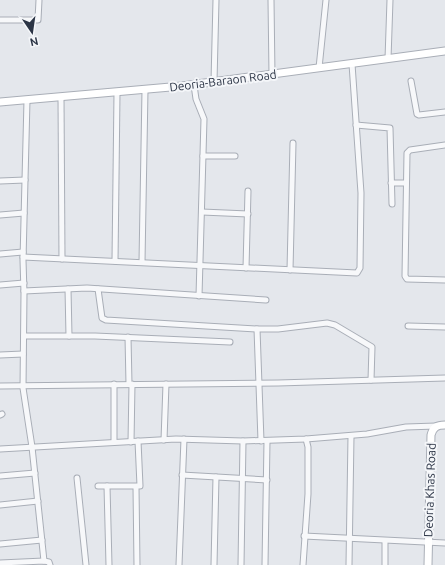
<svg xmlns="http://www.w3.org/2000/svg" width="445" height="565" font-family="Ubuntu,sans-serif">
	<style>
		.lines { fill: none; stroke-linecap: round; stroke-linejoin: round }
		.street-casing { stroke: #a9aeb7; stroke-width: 7 }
		.secondary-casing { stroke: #a9aeb7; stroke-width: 9 }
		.street { stroke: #f7f8fa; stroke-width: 5 }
		.secondary { stroke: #fff; stroke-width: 7 }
		.labels { text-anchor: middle; stroke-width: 4; stroke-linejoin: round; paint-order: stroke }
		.street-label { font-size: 12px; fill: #2b3445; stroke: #f4f6f9 }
	</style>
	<rect width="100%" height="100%" fill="#e4e7ec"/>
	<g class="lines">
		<g class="street-casing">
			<g id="street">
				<polyline points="271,0 272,75"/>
				<polyline points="0,20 38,20 39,0"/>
				<polyline points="388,59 390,0"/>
				<polyline points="319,68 326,0"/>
				<polyline points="411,81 417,114 419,115 445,112"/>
				<polyline points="214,82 216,0"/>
				<polyline points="194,85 196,99 204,119 199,296"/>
				<polyline points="61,97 62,259"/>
				<polyline points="27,100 23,260 24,293 23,388 32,447 44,561"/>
				<polyline points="356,125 390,128 392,204"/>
				<polyline points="445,145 410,150 407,153 405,276 407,279 445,280"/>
				<polyline points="203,156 235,156"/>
				<polyline points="0,181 25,180"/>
				<polyline points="391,183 406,183"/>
				<polyline points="202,212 248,214"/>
				<polyline points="0,215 24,213"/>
				<polyline points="0,254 23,252"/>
				<polyline points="23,257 357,273 360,268 361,193 352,64"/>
				<polyline points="115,261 117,93"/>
				<polyline points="142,262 145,90"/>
				<polyline points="246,268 248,191"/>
				<polyline points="290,270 293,143"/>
				<polyline points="0,285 24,283"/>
				<polyline points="68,289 69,336"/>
				<polyline points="98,289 102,318 106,320 257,329 278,329 327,323 335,325 372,347 371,380"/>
				<polyline points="24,291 87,288 266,300"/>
				<polyline points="408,326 445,327"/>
				<polyline points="257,329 261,441"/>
				<polyline points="24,336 95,336 230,342"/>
				<polyline points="128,337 129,384"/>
				<polyline points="0,355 23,354"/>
				<polyline points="0,386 278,383 445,378"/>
				<polyline points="0,415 2,414"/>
				<polyline points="164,440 166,384"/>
				<polyline points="114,442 114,384"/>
				<polyline points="131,442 132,384"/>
				<polyline points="0,449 176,439 243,441 306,439 367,434 406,427 436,426"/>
				<polyline points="182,475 267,480"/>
				<polyline points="0,476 35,473"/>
				<polyline points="77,478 86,565"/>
				<polyline points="98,486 140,486 138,441"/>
				<polyline points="107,486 109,565"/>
				<polyline points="136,487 137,565"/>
				<polyline points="0,505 38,501"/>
				<polyline points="304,536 445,543"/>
				<polyline points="0,544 42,540"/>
				<polyline points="0,563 44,561 49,562 50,565"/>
				<polyline points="179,565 184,439"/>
				<polyline points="214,565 216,477"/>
				<polyline points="241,565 243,441"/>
				<polyline points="265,565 267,441"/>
				<polyline points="303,565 308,494 308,447 306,439"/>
				<polyline points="349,565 351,436"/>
				<polyline points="385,565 385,541"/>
			</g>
		</g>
		<g class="secondary-casing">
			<g id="secondary">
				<polyline points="0,102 182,86 445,51"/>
				<path d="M 428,565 L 431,435 C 433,427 437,425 445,425"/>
			</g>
		</g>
		<use href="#street" class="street"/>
		<use href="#secondary" class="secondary"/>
	</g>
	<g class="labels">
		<g class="street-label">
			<text transform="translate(223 81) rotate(-7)" y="4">Deoria-Baraon Road</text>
			<text transform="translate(430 490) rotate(-88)" y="4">Deoria Khas Road</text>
		</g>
	</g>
	<g transform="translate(32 32) rotate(167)" stroke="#f4f6f9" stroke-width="3" paint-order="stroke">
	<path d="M0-3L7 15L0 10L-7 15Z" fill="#2b3445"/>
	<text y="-6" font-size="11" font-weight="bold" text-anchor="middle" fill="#2b3445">N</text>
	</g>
</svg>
